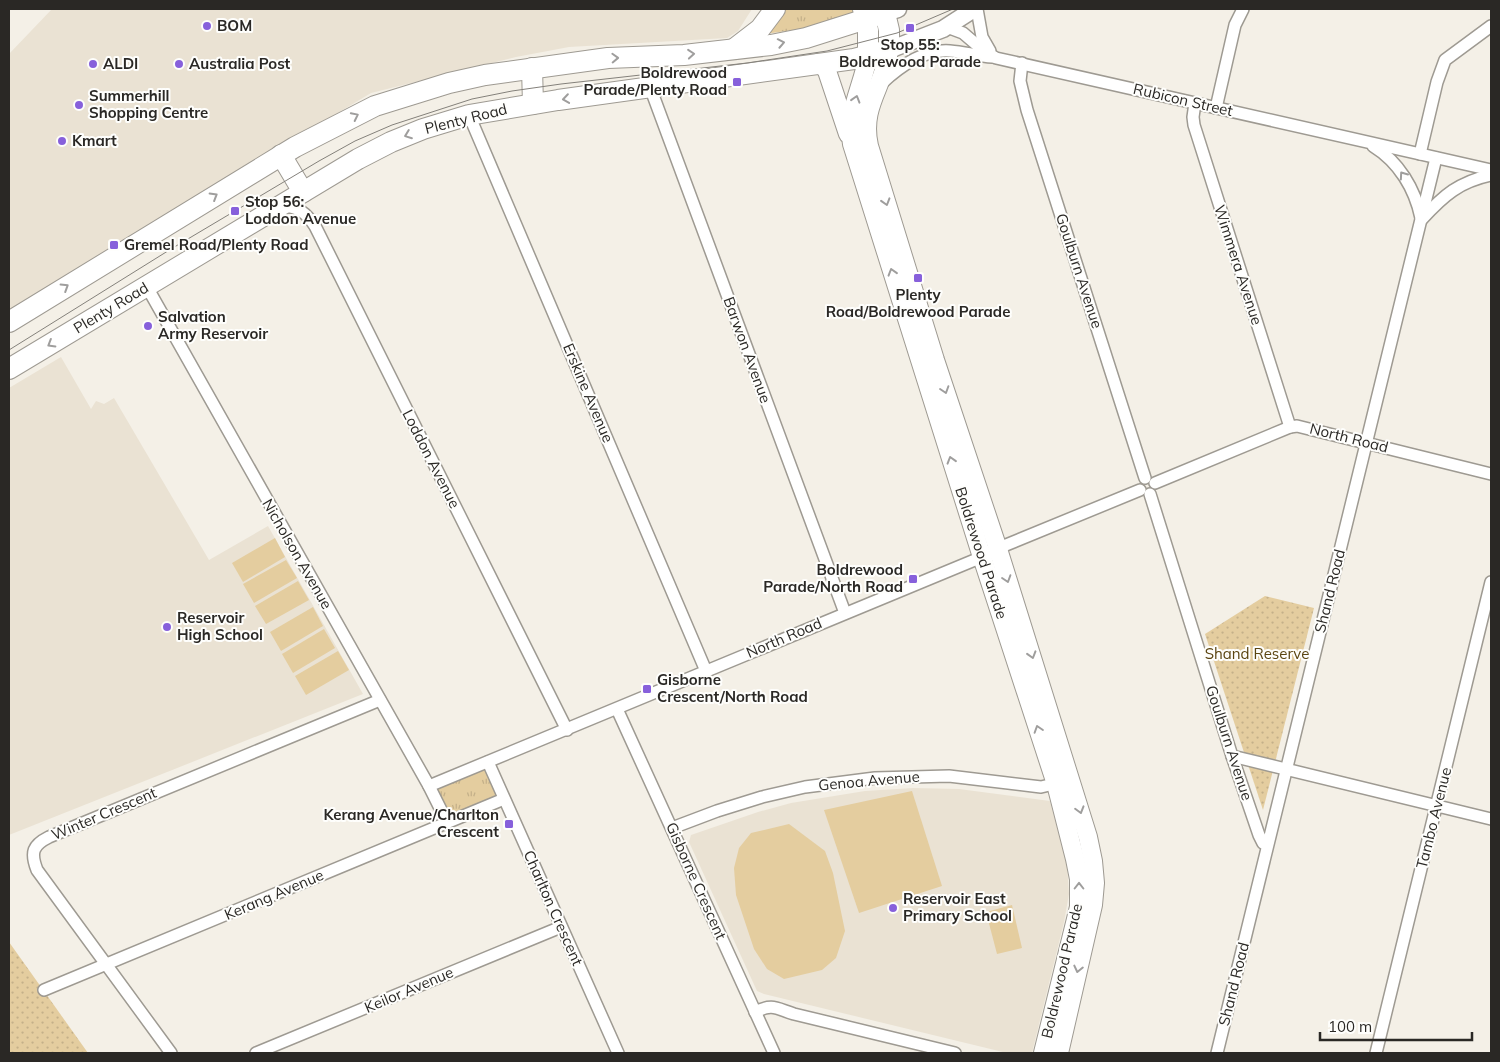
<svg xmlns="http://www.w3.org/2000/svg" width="1500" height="1062" font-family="Mulish,sans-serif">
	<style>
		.built { fill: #eae2d3 }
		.grass { fill: url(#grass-tufts) }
		.park { fill: url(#park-dots) }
		.pitch { fill: #e4cd9f }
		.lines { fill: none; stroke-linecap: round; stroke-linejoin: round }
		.street-casing { stroke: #9e9a92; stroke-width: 14 }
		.secondary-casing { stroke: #9e9a92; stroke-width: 19 }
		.primary-casing { stroke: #9e9a92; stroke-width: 20 }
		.highway-casing { stroke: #9e9a92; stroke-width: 22 }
		.street { stroke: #fff; stroke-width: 11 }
		.secondary { stroke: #fff; stroke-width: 16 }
		.primary { stroke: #fff; stroke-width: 18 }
		.highway { stroke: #fff; stroke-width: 20 }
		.tram { stroke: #84817b; stroke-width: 1 }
		.oneway { stroke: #9f9e9d }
		.poi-dot { fill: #8760db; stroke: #fefefc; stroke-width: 2 }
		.labels { text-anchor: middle; stroke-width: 4; stroke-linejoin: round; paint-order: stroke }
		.poi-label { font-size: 15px; font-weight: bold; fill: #2a2825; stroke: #fefefc; text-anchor: start }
		.street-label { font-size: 15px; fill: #2a2825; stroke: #fefefc }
		.park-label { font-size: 15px; fill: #5b4511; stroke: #fefefc }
	</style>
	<defs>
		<pattern id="grass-tufts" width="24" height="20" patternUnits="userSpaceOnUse" patternTransform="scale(1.25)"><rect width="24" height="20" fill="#e4cd9f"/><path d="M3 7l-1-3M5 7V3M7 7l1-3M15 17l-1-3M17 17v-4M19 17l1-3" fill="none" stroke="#c4b089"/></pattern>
		<pattern id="park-dots" width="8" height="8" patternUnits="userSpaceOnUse" patternTransform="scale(1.25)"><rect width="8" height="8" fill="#e4cd9f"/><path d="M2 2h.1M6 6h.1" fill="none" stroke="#c4b089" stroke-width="1.8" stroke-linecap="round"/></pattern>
	</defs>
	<rect width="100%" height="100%" fill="#f4f0e7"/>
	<g class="built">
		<polygon points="52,9 752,9 738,31 727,38 569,47 516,57 371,93 9,311 9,54"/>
		<polygon points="61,357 91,409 96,401 104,404 114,398 209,560 268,526 363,694 9,835 9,388"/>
		<polygon points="913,788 959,789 1050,801 1067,864 1069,894 1064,922 1032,1053 1007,1053 764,994 757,991 689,842 691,835 758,812 791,803 865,791"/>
	</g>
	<g class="grass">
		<polygon points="784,9 853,9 854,13 807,28 765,34"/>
		<polygon points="488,762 504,799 447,822 429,786"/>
	</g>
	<g class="park">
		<polygon points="1265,596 1314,608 1263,810 1205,634"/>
		<polygon points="9,942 88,1053 9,1053"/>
	</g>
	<g class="pitch">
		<polygon points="275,538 285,557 243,582 232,563"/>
		<polygon points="286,560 297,578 254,603 243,584"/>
		<polygon points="298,581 309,600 266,624 255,606"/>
		<polygon points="313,607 323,626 281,651 270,632"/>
		<polygon points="324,629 335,648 293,673 282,654"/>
		<polygon points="338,651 349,670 306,695 295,676"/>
		<polygon points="912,791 942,886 859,913 824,810"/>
		<polygon points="789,824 825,851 833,873 845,931 836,958 822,970 784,979 767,969 754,949 736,895 734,868 739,848 751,833"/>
		<polygon points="1012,905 1022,948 997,954 986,912"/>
	</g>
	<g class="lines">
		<g class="street-casing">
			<g id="street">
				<polyline points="977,9 982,37 990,51"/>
				<polyline points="947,27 963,33 984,51 996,58 1491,170"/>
				<polyline points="1022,63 1020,81 1027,110 1145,478"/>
				<path d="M 881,84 C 899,67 924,49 950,51 C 964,52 978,56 992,57"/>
				<polyline points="650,87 845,613"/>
				<polyline points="1195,103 1193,117 1194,125 1290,427"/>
				<polyline points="1216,108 1235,25 1243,9"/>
				<polyline points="469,115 706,671"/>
				<path d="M 1373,146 C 1399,162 1415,189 1421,218"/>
				<polyline points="1420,154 1437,82 1445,60 1491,26"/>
				<path d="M 283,206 C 299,207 306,213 315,226 L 567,730"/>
				<path d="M 1422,219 C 1444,195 1459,182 1491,175"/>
				<polyline points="147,287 429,786 447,822"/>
				<polyline points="1155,483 1290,427 1297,426 1491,474"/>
				<polyline points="1150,494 1232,756 1259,835 1263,843 1267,845"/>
				<polyline points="617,709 774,1053"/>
				<polyline points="1232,756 1491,819"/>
				<polyline points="488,762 618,1053"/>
				<polyline points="429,786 982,557 1006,545 1140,490"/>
				<polyline points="672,828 717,811 762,797 805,787 875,778 949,776 1041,787 1062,782"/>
				<polyline points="44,990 504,799"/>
				<path d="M 755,1012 C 773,1003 777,1009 794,1014 L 955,1053"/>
				<path d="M 171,1053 L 37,870 C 30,852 33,845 49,837 L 380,700"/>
				<polyline points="256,1053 561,927"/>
				<polyline points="1217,1053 1436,158"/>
				<polyline points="1376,1053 1491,582"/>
			</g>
		</g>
		<g class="secondary-casing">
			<g id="secondary">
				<polyline points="885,13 898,9"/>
				<polyline points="889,50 943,29 974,9"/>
			</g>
		</g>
		<g class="primary-casing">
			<g id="primary">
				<path d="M 889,50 C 884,87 860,106 869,146 L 935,360 L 998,549 L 1088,837 L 1093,861 L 1095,883 L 1093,905 L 1059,1053"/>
				<path d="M 868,56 C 863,86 846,113 852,144 L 982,557 L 1056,784 L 1075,859 L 1079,879 L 1079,907 L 1043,1053"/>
				<polyline points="818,63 823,66 827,71 848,134"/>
			</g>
		</g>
		<g class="highway-casing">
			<g id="highway">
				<polyline points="863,9 868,30 868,56"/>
				<polyline points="734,49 760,29 775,9"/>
				<polyline points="532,68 533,104"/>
				<polyline points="281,155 303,192"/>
				<polyline points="9,322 295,147 375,106 449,83 485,75 608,58 684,55 771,45 806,38 885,13"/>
				<polyline points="9,369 358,159 391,142 423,129 469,115 558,100 854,59 889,50 889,30 884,9"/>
			</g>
		</g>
		<use href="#street" class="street"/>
		<use href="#secondary" class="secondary"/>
		<use href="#primary" class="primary"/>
		<use href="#highway" class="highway"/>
		<polyline class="tram" points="9,350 171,249 319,161 355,141 392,125 472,99 512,91 561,84 747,63 827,51 897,33 953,9"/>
	</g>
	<defs><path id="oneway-chevron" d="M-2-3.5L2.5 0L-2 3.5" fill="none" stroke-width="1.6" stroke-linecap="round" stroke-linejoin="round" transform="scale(1.25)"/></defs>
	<g class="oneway">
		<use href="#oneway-chevron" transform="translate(781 43) rotate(-11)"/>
		<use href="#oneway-chevron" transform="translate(691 54) rotate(-5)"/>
		<use href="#oneway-chevron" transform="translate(615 58) rotate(-2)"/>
		<use href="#oneway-chevron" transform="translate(566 99) rotate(172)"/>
		<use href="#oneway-chevron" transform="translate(856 99) rotate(-73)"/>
		<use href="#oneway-chevron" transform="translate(355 116) rotate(-26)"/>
		<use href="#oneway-chevron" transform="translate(408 135) rotate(159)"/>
		<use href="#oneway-chevron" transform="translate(1403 175) rotate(-125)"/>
		<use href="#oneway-chevron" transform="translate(214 196) rotate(-31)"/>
		<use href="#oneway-chevron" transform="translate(886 202) rotate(73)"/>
		<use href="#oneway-chevron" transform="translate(892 272) rotate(-107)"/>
		<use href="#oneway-chevron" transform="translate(65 287) rotate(-32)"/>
		<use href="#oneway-chevron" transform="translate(51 344) rotate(149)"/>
		<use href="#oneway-chevron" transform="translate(945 390) rotate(72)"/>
		<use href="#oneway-chevron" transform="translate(951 460) rotate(-107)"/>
		<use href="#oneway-chevron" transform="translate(1007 579) rotate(72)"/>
		<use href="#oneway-chevron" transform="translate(1032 655) rotate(73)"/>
		<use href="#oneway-chevron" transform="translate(1038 729) rotate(-108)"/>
		<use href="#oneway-chevron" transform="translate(1080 810) rotate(74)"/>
		<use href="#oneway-chevron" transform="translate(1079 886) rotate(-90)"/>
		<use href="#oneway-chevron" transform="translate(1078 969) rotate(103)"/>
	</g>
	<g class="poi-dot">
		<circle cx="207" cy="26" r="5"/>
		<rect x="905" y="23" width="10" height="10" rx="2.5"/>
		<circle cx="93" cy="64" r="5"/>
		<circle cx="179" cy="64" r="5"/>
		<rect x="732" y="77" width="10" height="10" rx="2.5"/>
		<circle cx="79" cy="105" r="5"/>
		<circle cx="62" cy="141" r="5"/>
		<rect x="230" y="206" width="10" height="10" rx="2.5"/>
		<rect x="109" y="240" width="10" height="10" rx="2.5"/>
		<rect x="913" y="273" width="10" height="10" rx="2.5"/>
		<circle cx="148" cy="326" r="5"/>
		<rect x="908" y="574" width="10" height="10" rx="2.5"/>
		<circle cx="167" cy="627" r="5"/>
		<rect x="642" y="684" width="10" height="10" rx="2.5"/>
		<rect x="504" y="819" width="10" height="10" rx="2.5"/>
		<circle cx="893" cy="908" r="5"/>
	</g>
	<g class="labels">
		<g class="poi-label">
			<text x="217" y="31">BOM</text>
			<text x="910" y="50" text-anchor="middle">Stop 55:<tspan x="910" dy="17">Boldrewood Parade</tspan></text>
			<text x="103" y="69">ALDI</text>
			<text x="189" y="69">Australia Post</text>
			<text x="727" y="78" text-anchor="end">Boldrewood<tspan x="727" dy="17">Parade/Plenty Road</tspan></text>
			<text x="89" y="101">Summerhill<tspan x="89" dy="17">Shopping Centre</tspan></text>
			<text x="72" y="146">Kmart</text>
			<text x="245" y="207">Stop 56:<tspan x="245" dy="17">Loddon Avenue</tspan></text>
			<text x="124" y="250">Gremel Road/Plenty Road</text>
			<text x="918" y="300" text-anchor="middle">Plenty<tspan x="918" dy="17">Road/Boldrewood Parade</tspan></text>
			<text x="158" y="322">Salvation<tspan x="158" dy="17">Army Reservoir</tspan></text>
			<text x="903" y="575" text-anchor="end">Boldrewood<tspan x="903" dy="17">Parade/North Road</tspan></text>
			<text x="177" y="623">Reservoir<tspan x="177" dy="17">High School</tspan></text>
			<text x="657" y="685">Gisborne<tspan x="657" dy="17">Crescent/North Road</tspan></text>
			<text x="499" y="820" text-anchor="end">Kerang Avenue/Charlton<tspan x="499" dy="17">Crescent</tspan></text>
			<text x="903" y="904">Reservoir East<tspan x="903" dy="17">Primary School</tspan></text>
		</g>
		<g class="street-label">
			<text transform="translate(1183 100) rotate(13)" y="5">Rubicon Street</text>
			<text transform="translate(466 119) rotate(-14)" y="5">Plenty Road</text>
			<text transform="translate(1238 265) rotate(72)" y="5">Wimmera Avenue</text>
			<text transform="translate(1079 271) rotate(72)" y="5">Goulburn Avenue</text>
			<text transform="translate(111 308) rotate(-31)" y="5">Plenty Road</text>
			<text transform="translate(747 350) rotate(70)" y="5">Barwon Avenue</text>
			<text transform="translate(588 393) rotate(67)" y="5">Erskine Avenue</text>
			<text transform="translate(1349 438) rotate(14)" y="5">North Road</text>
			<text transform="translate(431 459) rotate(63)" y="5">Loddon Avenue</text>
			<text transform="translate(981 553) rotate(72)" y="5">Boldrewood Parade</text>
			<text transform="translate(297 554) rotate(60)" y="5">Nicholson Avenue</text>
			<text transform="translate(1330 591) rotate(-76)" y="5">Shand Road</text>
			<text transform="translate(784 638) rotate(-23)" y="5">North Road</text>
			<text transform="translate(1229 743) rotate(72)" y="5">Goulburn Avenue</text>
			<text transform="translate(869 781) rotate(-5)" y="5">Genoa Avenue</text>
			<text transform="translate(104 814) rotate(-23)" y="5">Winter Crescent</text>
			<text transform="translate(1434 818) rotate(-76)" y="5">Tambo Avenue</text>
			<text transform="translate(696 881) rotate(66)" y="5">Gisborne Crescent</text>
			<text transform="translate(274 895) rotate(-23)" y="5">Kerang Avenue</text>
			<text transform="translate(553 908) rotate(66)" y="5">Charlton Crescent</text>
			<text transform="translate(1062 971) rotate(-77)" y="5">Boldrewood Parade</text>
			<text transform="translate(1234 984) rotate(-76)" y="5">Shand Road</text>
			<text transform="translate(409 990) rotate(-23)" y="5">Keilor Avenue</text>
		</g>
		<g class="park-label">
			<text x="1257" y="659">Shand Reserve</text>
		</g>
	</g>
	<rect width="1500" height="1062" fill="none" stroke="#2a2825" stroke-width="20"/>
	<path d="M1320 1032v8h152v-8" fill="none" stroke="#2a2825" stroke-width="2.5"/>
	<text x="1328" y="1032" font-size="15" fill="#2a2825" stroke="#fefefc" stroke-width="4" paint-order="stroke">100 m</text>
</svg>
